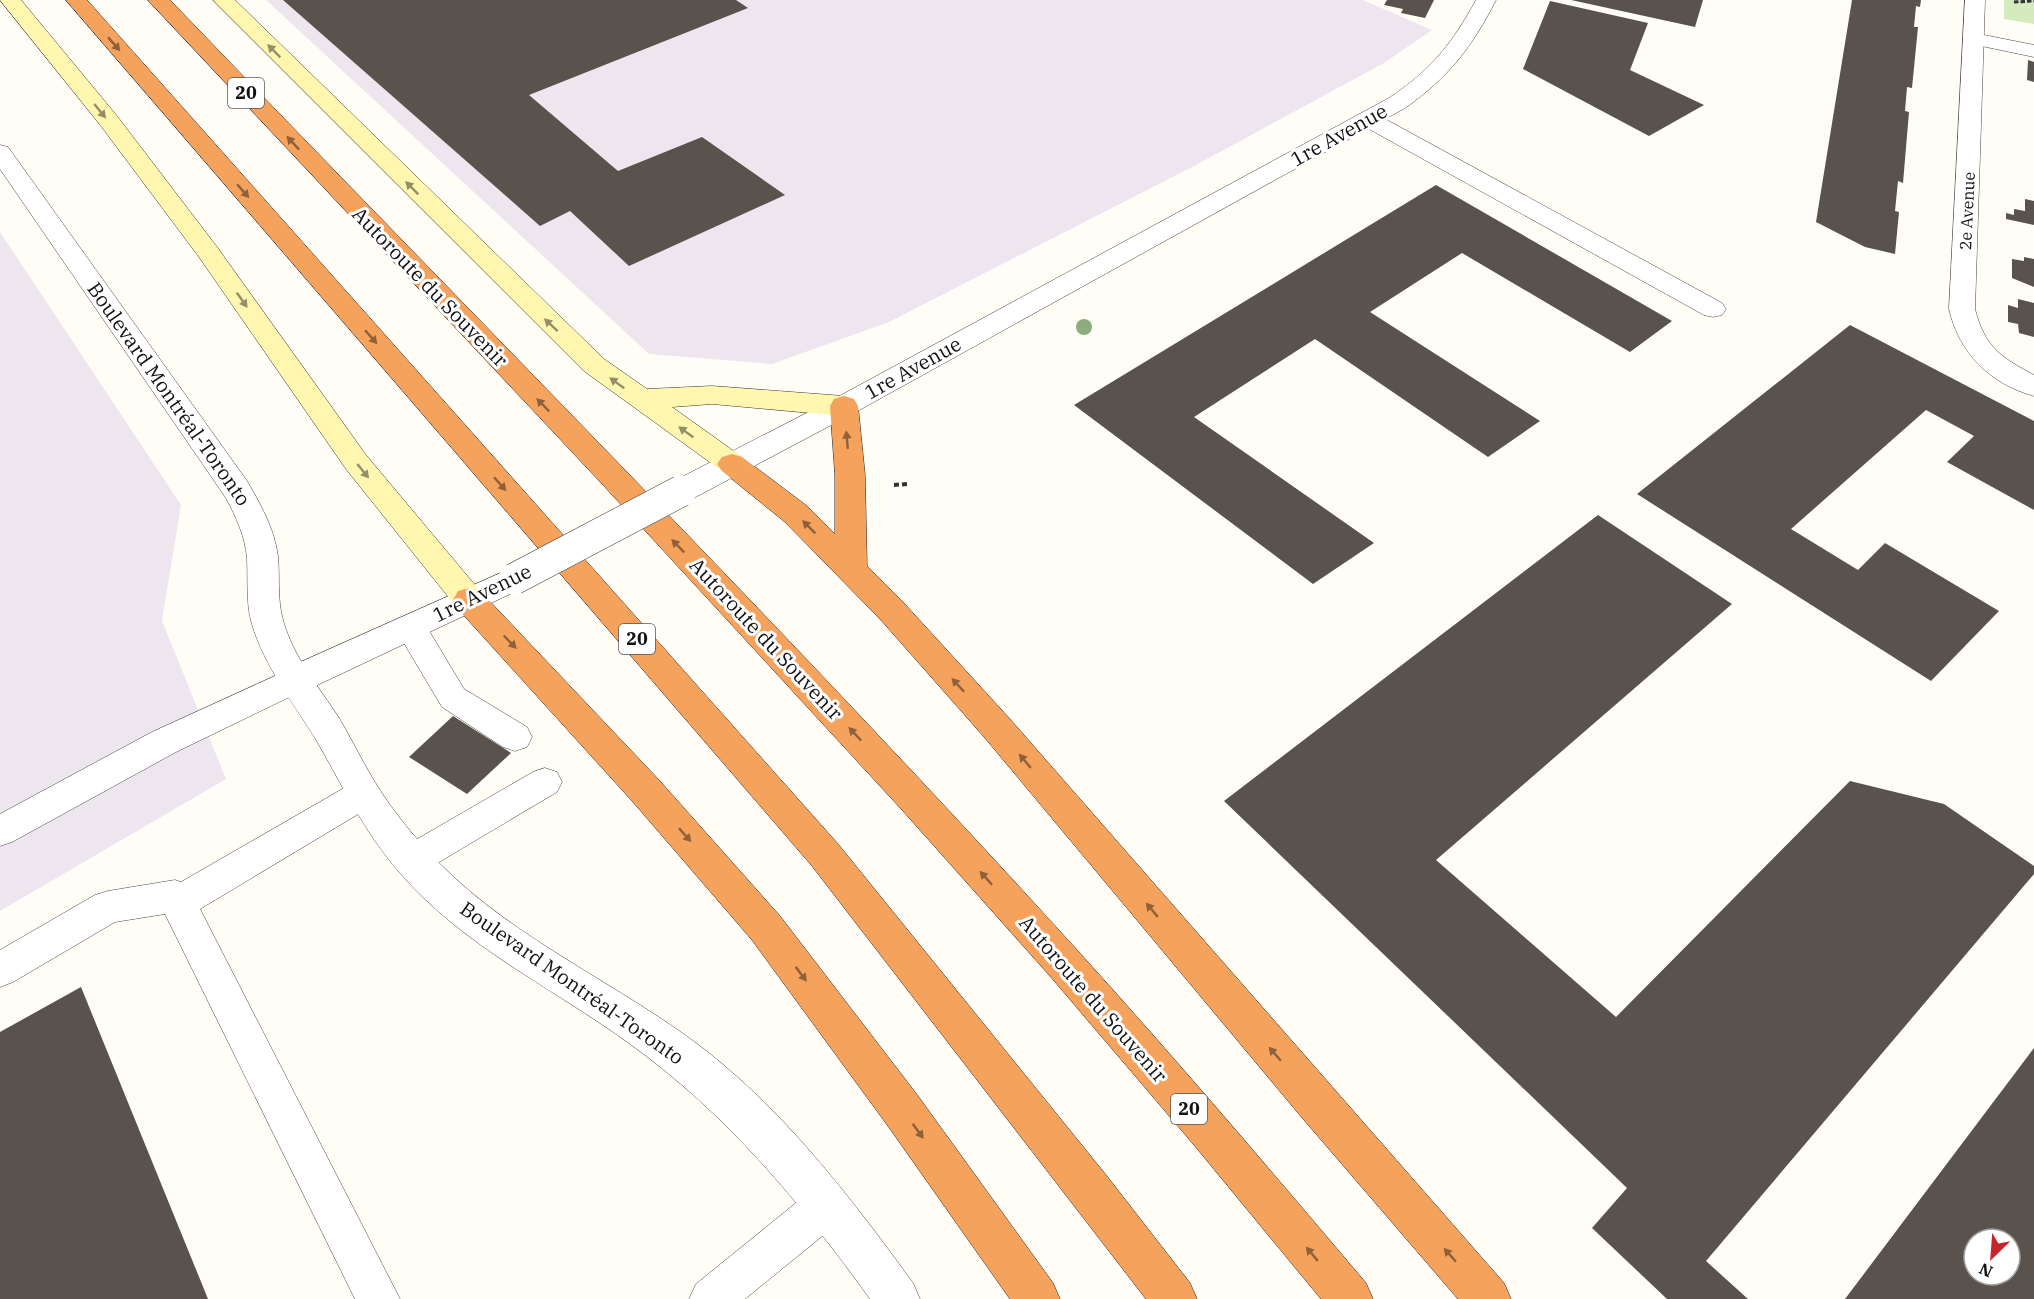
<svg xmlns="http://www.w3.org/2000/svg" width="2034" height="1299" font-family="'IBM Plex Serif',serif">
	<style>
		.industrial { fill: #eee6ef }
		.green { fill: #d5ebbd }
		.building { fill: #5a524d; fill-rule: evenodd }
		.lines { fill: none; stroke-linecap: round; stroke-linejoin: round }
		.service-casing { stroke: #444; stroke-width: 1 }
		.minor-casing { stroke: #444; stroke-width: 1 }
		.tertiary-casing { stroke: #444; stroke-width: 1 }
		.secondary-casing { stroke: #333; stroke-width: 1 }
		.motorway-casing { stroke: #222; stroke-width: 1 }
		.path-far1 { stroke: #333; stroke-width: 3; stroke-dasharray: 4.5 2; stroke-linecap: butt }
		.path { stroke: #333; stroke-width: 4; stroke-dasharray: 5 3; stroke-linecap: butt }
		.service { fill: #fff; fill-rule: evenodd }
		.minor { fill: #fff; fill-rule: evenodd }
		.tertiary { fill: #fff; fill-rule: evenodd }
		.secondary { fill: #fff6b0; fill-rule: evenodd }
		.motorway { fill: #f5a25d; fill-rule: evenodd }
		.tertiary-bridge-casing { stroke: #444; stroke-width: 32; stroke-linecap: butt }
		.tertiary-bridge { stroke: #fff; stroke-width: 31 }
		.tree { fill: #8dad7f }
		.oneway { fill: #8e613b }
		.oneway2 { fill: #948f68 }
		.labels { text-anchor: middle; stroke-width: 6; stroke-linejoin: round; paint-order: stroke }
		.far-street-label { font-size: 16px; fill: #111; stroke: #fff }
		.shield { fill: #fff; stroke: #585858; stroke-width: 1.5 }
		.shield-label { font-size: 18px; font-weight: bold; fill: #111 }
		.street-label { font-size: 20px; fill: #111; stroke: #fff }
	</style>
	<rect width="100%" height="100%" fill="#fffdf5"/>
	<g class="industrial">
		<polygon points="266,0 1363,0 1432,30 1384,63 1196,165 889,322 772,364 649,354"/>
		<polygon points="0,232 181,505 162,621 226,779 0,911"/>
	</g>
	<polygon class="green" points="2004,0 2034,0 2034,24 2004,19"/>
	<g class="building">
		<polygon points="283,0 736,0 748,8 529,95 618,171 702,137 785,195 629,266 570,211 540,226"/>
		<polygon points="1387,0 1434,0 1425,18 1401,13 1403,9 1384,5"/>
		<polygon points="1571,0 1703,0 1695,27"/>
		<polygon points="1852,0 1921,0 1920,7 1916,6 1914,27 1918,27 1912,88 1907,87 1905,111 1909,112 1903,183 1898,181 1895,211 1899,212 1895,254 1865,247 1816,222"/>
		<polygon points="1550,1 1648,23 1630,70 1704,105 1649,136 1523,69"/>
		<polygon points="2028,60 2034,62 2034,82 2027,80"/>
		<polygon points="1436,185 1672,321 1630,352 1462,253 1370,312 1540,421 1488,457 1315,339 1194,417 1374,543 1313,584 1074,405"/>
		<polygon points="2025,199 2034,201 2034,225 2006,219 2006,213 2014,215 2014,209 2025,211"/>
		<polygon points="2024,257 2034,259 2034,287 2012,278 2012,259 2024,261"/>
		<polygon points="2018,299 2034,303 2034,337 2019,333 2018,324 2008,322 2008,305 2018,308"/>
		<polygon points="1850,325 2034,421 2034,510 1947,462 1974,436 1926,410 1791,529 1858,570 1885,543 1999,611 1931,681 1637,494"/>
		<polygon points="1598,515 1732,604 1436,860 1616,1017 1850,781 1944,804 2034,866 2034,874 1706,1261 1748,1299 1667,1299 1592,1228 1627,1188 1224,801"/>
		<polygon points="453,716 511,753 467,794 409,757"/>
		<polygon points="81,987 208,1299 0,1299 0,1032"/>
		<path d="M 2034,1048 L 2034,1299 L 1845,1299 ZM 1974,1239 L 2010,1239 L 2010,1275 L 1974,1275 Z"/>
	</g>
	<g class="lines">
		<g class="service-casing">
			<g id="service">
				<polygon points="1974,33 2034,45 2034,57 1967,43 1964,39 1967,35"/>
				<polygon points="1368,112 1376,114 1722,303 1726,309 1722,315 1713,317 1704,315 1360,124 1357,119 1360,114"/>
				<polygon points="411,616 422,619 464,689 527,727 532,737 527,747 515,751 503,747 442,707 395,628 400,619"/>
				<polygon points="297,666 308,670 313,679 308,688 176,752 12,842 0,846 0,814 152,732"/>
				<polygon points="545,768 557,772 562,782 557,792 424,871 412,876 400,871 394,860 400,849 533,772"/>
				<polygon points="363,779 375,784 380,794 375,804 200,909 400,1299 355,1299 165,914 115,922 13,982 0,987 0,950 95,895 108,891 175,880 181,882 351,784"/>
				<polygon points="827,1184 842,1190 848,1205 842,1220 745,1299 689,1299 696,1284 812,1190"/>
			</g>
		</g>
		<g class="minor-casing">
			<g id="minor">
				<path d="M 1965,0 L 1985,0 L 1975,309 C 1985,347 2000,357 2034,375 L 2034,396 C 1990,384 1959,353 1949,309 Z"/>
				<path d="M 0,145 L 8,147 L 247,481 C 261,505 274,528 278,556 C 280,577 277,599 283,620 C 293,657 319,687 339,718 C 351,738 361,759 373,779 C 388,804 406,827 425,848 C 499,931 604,976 692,1040 C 780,1105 849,1195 913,1283 L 920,1299 L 870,1299 C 801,1203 726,1113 630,1044 C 552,987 464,947 400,873 C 362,829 343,786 315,738 C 292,701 263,664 251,621 C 246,601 248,579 247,558 C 245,536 236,517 226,498 L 0,169 Z"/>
			</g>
		</g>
		<g class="tertiary-casing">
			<g id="tertiary">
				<path d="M 1476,0 L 1496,0 C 1472,47 1449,77 1405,108 L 854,413 L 692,499 L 681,502 L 670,499 L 666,491 L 670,483 L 834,399 L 1389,98 C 1431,70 1452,44 1476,0 Z"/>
				<polygon points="514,567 525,571 530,579 525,587 309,689 297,692 285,689 280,679 285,669"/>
			</g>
		</g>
		<g class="secondary-casing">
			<g id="secondary">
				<polygon points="0,0 21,0 117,116 217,247 366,455 480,591 485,600 480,609 469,612 458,609 346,469 199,257 101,126"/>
				<polygon points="213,0 235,0 604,359 647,389 712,386 844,396 854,399 858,406 854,413 844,416 712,404 672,407 742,457 747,464 742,471 732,474 722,471 584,371"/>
			</g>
		</g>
		<g class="motorway-casing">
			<g id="motorway">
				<polygon points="66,0 87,0 838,844 1106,1175 1190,1283 1197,1299 1146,1299 812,866"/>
				<path d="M 148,0 L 170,0 C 473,316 783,626 1077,950 C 1176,1059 1271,1171 1366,1283 L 1373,1299 L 1321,1299 L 1194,1145 L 1050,976 L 903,811 L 604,486 Z"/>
				<polygon points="844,396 854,399 858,406 865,475 867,566 902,601 1009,718 1504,1283 1511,1299 1458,1299 1298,1113 985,738 880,619 785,522 722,471 717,464 722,457 732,454 742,457 807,506 835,534 835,475 830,406 834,399"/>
				<polygon points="469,588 480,591 659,780 780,916 918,1096 1053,1283 1060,1299 1010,1299 888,1126 752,940 633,802 458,609 453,600 458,591"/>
			</g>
		</g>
		<polyline class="path-far1" points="2014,2 2034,1"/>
		<polyline class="path" points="894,485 907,484"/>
		<use href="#service" class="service"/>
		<use href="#minor" class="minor"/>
		<use href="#tertiary" class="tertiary"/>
		<use href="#secondary" class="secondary"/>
		<use href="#motorway" class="motorway"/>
		<g class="tertiary-bridge-casing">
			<polyline id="tertiary-bridge" points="514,579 681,491"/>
		</g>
		<use href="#tertiary-bridge" class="tertiary-bridge"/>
	</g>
	<circle class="tree" cx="1084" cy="327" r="8"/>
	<defs><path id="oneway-solid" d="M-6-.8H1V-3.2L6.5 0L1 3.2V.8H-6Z" transform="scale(1.5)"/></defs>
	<g class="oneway">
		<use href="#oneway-solid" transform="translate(114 44) rotate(49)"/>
		<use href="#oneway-solid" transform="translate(293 143) rotate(-133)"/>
		<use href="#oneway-solid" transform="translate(243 191) rotate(49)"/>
		<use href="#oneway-solid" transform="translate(371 337) rotate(49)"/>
		<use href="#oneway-solid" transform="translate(543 405) rotate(-134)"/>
		<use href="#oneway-solid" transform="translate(847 440) rotate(-95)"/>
		<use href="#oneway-solid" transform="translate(500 484) rotate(49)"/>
		<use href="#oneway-solid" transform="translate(809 527) rotate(-135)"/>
		<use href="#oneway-solid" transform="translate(678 546) rotate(-134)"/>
		<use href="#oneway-solid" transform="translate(510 642) rotate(46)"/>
		<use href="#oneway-solid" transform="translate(958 685) rotate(-132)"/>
		<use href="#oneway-solid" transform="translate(855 734) rotate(-133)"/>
		<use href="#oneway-solid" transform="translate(1025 761) rotate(-130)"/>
		<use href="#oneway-solid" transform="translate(685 835) rotate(48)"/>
		<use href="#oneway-solid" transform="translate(986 878) rotate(-132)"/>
		<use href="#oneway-solid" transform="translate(1152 910) rotate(-130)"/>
		<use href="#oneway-solid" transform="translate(801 974) rotate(53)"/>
		<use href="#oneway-solid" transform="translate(1275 1054) rotate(-131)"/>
		<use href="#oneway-solid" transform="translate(918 1131) rotate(54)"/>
		<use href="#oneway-solid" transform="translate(1312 1254) rotate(-130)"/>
		<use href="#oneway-solid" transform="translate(1450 1255) rotate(-131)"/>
	</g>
	<g class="oneway2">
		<use href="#oneway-solid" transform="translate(274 51) rotate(-135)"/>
		<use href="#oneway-solid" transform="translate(100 111) rotate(51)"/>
		<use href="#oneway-solid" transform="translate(412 188) rotate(-135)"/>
		<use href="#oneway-solid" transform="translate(242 300) rotate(55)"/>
		<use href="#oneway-solid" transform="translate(551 325) rotate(-137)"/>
		<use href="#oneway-solid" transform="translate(617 383) rotate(-144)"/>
		<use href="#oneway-solid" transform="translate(686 432) rotate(-144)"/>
		<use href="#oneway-solid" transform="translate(363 471) rotate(51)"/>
	</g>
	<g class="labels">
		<g class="far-street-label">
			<text transform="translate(1967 211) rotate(-87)" y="6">2e Avenue</text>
		</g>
		<g class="shield">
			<rect x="228" y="78" width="36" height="30" rx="4.5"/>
			<rect x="619" y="624" width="36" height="30" rx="4.5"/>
			<rect x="1171" y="1094" width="36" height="30" rx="4.5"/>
		</g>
		<g class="shield-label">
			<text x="246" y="99">20</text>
			<text x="637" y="645">20</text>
			<text x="1189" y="1115">20</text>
		</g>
		<g class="street-label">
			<text transform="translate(1339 135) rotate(-29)" y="7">1re Avenue</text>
			<text transform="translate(430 287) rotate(46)" y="7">Autoroute du Souvenir</text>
			<text transform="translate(913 368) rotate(-29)" y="7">1re Avenue</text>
			<text transform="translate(169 394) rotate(55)" y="7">Boulevard Montréal-Toronto</text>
			<text transform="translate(482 593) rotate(-26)" y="7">1re Avenue</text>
			<text transform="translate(766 639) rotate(47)" y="7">Autoroute du Souvenir</text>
			<text transform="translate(572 983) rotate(35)" y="7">Boulevard Montréal-Toronto</text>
			<text transform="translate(1093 999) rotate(49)" y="7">Autoroute du Souvenir</text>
		</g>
	</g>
	<g transform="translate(1992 1257) rotate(205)"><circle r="28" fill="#ffffff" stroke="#a0a0a0" stroke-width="1.5"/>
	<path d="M0-4.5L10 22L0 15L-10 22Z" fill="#c4262e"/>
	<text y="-9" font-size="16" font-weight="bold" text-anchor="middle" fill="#111111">N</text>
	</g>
</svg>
